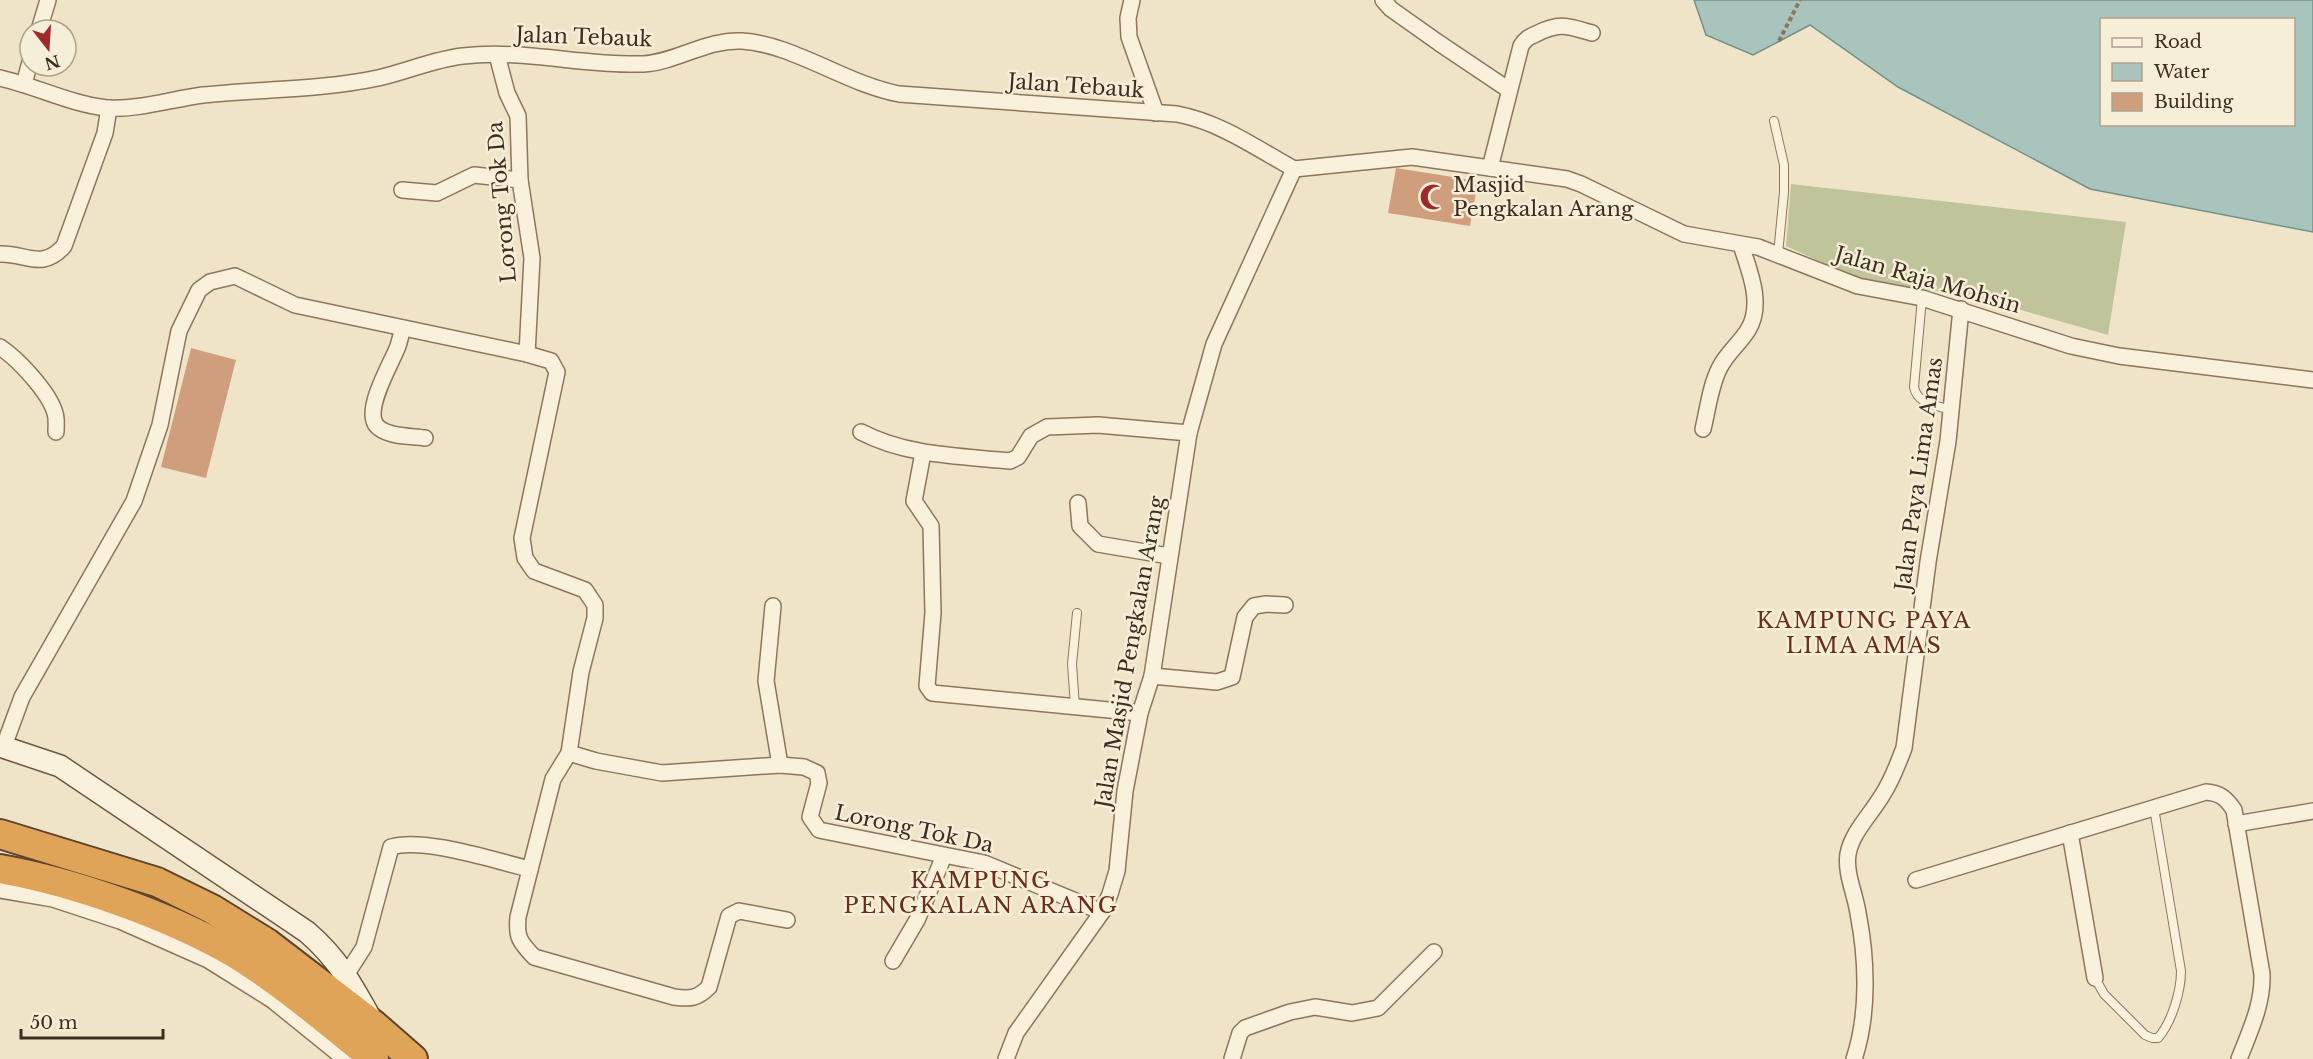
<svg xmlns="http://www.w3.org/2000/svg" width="2313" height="1059" font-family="'Libre Baskerville',serif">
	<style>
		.cemetery { fill: #bfc49a }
		.water { fill: #a9c4bc; stroke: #6f938a; stroke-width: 1.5; fill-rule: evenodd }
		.building { fill: #cf9f7d }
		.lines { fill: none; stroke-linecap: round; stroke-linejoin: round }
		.lane-casing { stroke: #8d765c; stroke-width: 10 }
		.street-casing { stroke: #8d765c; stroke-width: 18 }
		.secondary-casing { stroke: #6f573f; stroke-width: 24 }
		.highway-casing { stroke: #5b4430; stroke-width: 32 }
		.path { stroke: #8d765c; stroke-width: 4; stroke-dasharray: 4.5 3; stroke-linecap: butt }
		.lane { stroke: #faf1dc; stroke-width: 8 }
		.street { stroke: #faf1dc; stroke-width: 15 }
		.secondary { stroke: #faf1dc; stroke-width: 21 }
		.highway { stroke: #e0a458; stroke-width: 28 }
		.labels { text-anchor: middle; stroke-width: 5; stroke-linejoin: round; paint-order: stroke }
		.street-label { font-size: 21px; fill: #3d2e20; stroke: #f7eed8 }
		.poi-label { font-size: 21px; fill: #3d2e20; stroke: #f7eed8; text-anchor: start }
		.neighbourhood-label { font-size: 22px; letter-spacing: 1.5px; fill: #6b2e1e; stroke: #f7eed8 }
	</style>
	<rect width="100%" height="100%" fill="#f0e4c8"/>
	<polygon class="cemetery" points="1791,184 2126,222 2108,335 1969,295 1867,283 1786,246"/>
	<path class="water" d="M 1694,0 L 2313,0 L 2313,232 L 2090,189 L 1898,87 L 1810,25 L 1753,55 L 1706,35 ZM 2102,20 L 2294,20 L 2294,124 L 2102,124 Z"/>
	<g class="building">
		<polygon points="1396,168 1478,181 1470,226 1388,213"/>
		<polygon points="191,348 236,360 206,478 161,467"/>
	</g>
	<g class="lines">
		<g class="lane-casing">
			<g id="lane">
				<polyline points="1774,121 1784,165 1784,192 1778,254"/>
				<path d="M 1922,298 L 1914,387 C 1917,404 1936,405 1951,410"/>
				<polyline points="1075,706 1072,664 1077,613"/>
				<path d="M 2095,978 L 2104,994 L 2145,1035 L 2152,1038 L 2158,1038 C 2172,1022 2181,991 2181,971 L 2154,808"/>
			</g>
		</g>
		<g class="street-casing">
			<g id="street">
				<polyline points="1132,0 1128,18 1129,37 1156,113"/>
				<polyline points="1383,0 1391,9 1439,43 1509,90"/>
				<polyline points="39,30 48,0"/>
				<polyline points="497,55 507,93 518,116 520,180 532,258 527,354 551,361 557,372 522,538 525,558 534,571 585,590 595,605 595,618 581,672 569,753 596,761 662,773 780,765 804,767 817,773 819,783 810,817 819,830 984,863 1102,912"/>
				<path d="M 0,78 C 36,86 70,104 107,108 C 138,110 172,99 203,95 C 261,89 321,90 378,78 C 406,72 434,59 463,56 C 523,49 583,66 643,64 C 677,62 707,39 742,41 C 793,44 846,84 899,94 L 1177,114 C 1220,122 1256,148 1294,169"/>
				<polyline points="24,84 30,62"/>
				<path d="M 1490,168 L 1521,46 C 1525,39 1529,37 1536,34 C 1560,22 1567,26 1592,33"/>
				<polyline points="1294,169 1412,157 1567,179 1581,184 1684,234 1758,247 1858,286 1922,298 2071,346 2119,356 2313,380"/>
				<polyline points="402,190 437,193 474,175 520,180"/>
				<path d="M 0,254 C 26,253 42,271 64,246 L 105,133 L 109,108"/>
				<path d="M 403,328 C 401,334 400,340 398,346 C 392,363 360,414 379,428 C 391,437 411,436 425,438"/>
				<path d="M 0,347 C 18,359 49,392 55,413 C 57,419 56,426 56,432"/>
				<path d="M 1703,429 C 1708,409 1710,386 1720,367 C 1727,353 1740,343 1748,330 C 1764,304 1749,270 1741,245"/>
				<path d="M 861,432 C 907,456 960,456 1010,461 L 1018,457 L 1031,436 L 1047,427 L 1098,425 L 1189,433"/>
				<polyline points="923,453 914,501 931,526 933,613 927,686 932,693 1140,713"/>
				<polyline points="1078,503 1080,526 1098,544 1169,556"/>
				<polyline points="773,606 766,681 780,765"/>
				<polyline points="1152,676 1217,682 1232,677 1245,617 1254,606 1266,604 1285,605"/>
				<polyline points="4,746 22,697 134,501 160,425 179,331 199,290 210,282 235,276 295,305 527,354"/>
				<path d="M 569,753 L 553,779 L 518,917 C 516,938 520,942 534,957 L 674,997 C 690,999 697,999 709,987 L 729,916 L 739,911 L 787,920"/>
				<polyline points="2236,824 2313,811"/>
				<polyline points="2070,833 2095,978"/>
				<path d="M 1916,880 L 2206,792 C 2220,793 2226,798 2234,810 L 2262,974 C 2263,1004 2250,1031 2239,1059"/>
				<polyline points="0,890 53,899 120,921 208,960 272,1000 345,1059"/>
				<polyline points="893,961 917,920 944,856"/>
				<path d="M 341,983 L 364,947 L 391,847 C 424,837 495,861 530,869"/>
				<polyline points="1006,1059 1016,1033 1102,912 1110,894 1117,871 1125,791 1140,713 1152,676 1189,433 1214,344 1294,169"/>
				<polyline points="1232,1059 1240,1033 1245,1028 1290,1012 1315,1007 1352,1013 1378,1008 1434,952"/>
				<path d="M 1854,1059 C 1869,1014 1867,959 1858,913 C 1855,893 1845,873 1848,854 C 1852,832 1872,813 1883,794 C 1892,780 1898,764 1904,748 L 1928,562 L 1948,441 L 1961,309"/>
			</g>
		</g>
		<g class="secondary-casing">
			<path id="secondary" d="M 0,746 L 60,766 L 307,932 C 338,959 351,983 371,1019"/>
		</g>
		<g class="highway-casing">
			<g id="highway">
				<polyline points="0,834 157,882 212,909 267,943 374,1025 413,1059"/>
				<path d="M 0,869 C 74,882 167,915 232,952 C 282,982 329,1023 374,1059"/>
			</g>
		</g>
		<polyline class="path" points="1779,41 1800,0"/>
		<use href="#lane" class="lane"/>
		<use href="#street" class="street"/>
		<use href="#secondary" class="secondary"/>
		<use href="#highway" class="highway"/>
	</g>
	<defs>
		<g id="mosque-bare" transform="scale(2.07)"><path d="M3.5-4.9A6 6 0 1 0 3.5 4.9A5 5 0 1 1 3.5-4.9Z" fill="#9e2a2b" stroke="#f7eed8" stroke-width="2.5" paint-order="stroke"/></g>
	</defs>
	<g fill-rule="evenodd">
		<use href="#mosque-bare" x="1433" y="197"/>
	</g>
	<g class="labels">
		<g class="street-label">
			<text transform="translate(584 37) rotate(2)" y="7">Jalan Tebauk</text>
			<text transform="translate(1076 86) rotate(4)" y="7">Jalan Tebauk</text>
			<text transform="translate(502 202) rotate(-95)" y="7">Lorong Tok Da</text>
			<text transform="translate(1928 280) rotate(16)" y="7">Jalan Raja Mohsin</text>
			<text transform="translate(1919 474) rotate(-82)" y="7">Jalan Paya Lima Amas</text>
			<text transform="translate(1130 652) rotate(-80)" y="7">Jalan Masjid Pengkalan Arang</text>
			<text transform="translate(914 829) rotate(12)" y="7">Lorong Tok Da</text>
		</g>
		<g class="poi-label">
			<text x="1453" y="192">Masjid<tspan x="1453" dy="24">Pengkalan Arang</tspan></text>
		</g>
		<g class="neighbourhood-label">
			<text x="1864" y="628">KAMPUNG PAYA<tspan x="1864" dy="25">LIMA AMAS</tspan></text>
			<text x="981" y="888">KAMPUNG<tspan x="981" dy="25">PENGKALAN ARANG</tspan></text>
		</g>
	</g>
	<rect x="2100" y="18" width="195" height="108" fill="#f7eed8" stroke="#ada18e" stroke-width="1.5"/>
	<rect x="2112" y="38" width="30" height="9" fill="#faf1dc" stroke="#ada18e" stroke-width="1.5"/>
	<text x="2154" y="48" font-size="18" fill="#3d2e20">Road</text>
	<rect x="2112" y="63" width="30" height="18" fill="#a9c4bc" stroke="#ada18e" stroke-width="1.5"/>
	<text x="2154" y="78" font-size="18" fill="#3d2e20">Water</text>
	<rect x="2112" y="93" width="30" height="18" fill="#cf9f7d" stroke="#ada18e" stroke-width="1.5"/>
	<text x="2154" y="108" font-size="18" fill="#3d2e20">Building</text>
	<g transform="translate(48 48) rotate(163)"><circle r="28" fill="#f7eed8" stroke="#ada18e" stroke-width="1.5"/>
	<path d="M0-4.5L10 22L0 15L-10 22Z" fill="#9e2a2b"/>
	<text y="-9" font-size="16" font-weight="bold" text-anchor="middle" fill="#3d2e20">N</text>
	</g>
	<path d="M21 1029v9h142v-9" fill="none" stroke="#3d2e20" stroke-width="3"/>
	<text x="30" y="1029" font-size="18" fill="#3d2e20" stroke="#f7eed8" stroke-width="4.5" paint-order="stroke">50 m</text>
</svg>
